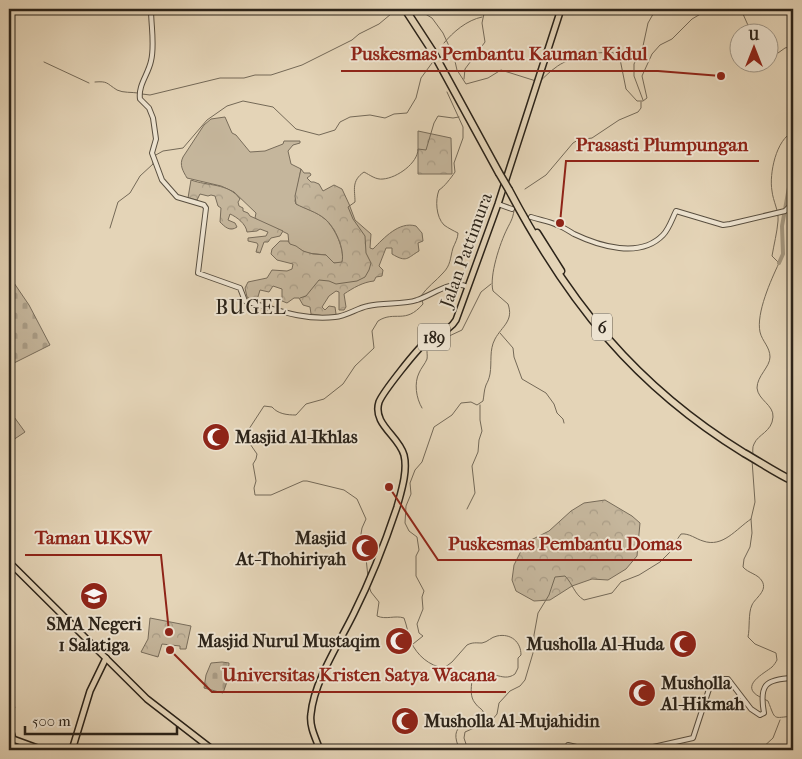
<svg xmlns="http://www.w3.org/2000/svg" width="802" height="759" font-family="'IM FELL French Canon',serif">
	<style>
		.grass { fill: #c5b69c; stroke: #786c5a }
		.forest { fill: url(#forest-crowns); stroke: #786c5a }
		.cemetery { fill: url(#cemetery-stones); stroke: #786c5a }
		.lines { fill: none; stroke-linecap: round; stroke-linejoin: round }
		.stream { stroke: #746957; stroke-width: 1 }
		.river { stroke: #a59881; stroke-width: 4 }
		.minor-tunnel { stroke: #bfb197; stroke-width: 4; stroke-dasharray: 4 2; stroke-linecap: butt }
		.minor-casing { stroke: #594f40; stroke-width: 6 }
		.major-casing { stroke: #2b2319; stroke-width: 8 }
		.highway-casing { stroke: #2b2319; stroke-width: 9 }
		.minor { stroke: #ede3d0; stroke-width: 4 }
		.major { stroke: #e4d4b7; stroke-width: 5 }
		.highway { stroke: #e4d4b7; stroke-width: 6 }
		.highway-bridge-casing { stroke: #2b2319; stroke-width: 9; stroke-linecap: butt }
		.highway-bridge { stroke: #e4d4b7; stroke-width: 6 }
		.labels { text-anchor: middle; stroke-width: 4; stroke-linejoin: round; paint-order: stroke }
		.shield { fill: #ede3d0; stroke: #655d50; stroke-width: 1 }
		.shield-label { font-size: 16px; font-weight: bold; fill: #2b2319 }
		.street-label { font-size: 18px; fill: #2b2319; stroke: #ede3d0 }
		.poi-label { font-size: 18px; font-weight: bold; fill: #2b2319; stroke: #ede3d0; text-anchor: start }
		.quarter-label { font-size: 20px; letter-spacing: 1px; fill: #2b2319; stroke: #ede3d0 }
		.leader { fill: none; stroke: #8f2418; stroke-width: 2 }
		.callout-dot { fill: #8f2418; stroke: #ede3d0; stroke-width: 2 }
		.callout-label { font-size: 19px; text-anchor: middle; font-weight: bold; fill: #8f2418; stroke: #ede3d0; stroke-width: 4; stroke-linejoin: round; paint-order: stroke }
	</style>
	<defs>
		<pattern id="forest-crowns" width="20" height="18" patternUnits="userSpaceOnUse" patternTransform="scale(1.25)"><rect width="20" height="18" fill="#c5b69c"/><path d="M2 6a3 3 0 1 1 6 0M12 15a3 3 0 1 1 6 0" fill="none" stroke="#a99c86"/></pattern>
		<pattern id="cemetery-stones" width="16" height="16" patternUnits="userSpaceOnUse" patternTransform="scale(1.25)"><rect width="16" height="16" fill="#c5b69c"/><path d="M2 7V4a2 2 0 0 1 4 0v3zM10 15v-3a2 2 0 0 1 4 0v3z" fill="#a99c86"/></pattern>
	</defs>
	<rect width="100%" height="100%" fill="#e4d4b7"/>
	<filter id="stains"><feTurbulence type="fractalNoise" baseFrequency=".004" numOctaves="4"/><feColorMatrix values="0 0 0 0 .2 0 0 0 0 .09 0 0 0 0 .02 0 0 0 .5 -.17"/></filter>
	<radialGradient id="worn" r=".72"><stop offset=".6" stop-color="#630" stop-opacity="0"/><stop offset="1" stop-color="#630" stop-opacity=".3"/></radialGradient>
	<g class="grass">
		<path d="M 225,117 L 232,133 L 236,135 L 250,152 L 265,151 L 283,144 L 284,141 L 300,141 L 300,143 L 293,145 L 288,151 L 291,164 L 301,169 L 295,201 L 296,204 C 305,208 317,212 325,219 C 335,228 345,249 342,263 L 334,263 L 326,255 L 307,253 L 289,244 L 288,234 C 277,228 264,226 255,218 L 256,213 L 234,192 L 221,186 L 187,178 C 183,171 179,165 183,157 L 204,125 L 211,119 Z"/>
		<polygon points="9,410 25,432 13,440 9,433"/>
		<polygon points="99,589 106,595 94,606 90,601 90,598"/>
	</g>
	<g class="forest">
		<polygon points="418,131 451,138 452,174 418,174"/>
		<path d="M 301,169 L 304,173 L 310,173 L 311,175 L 307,178 L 311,182 L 314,182 L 319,184 L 323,191 L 334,185 L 342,189 L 349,204 L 355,220 L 371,234 L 370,248 L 373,249 C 384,238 399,221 416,226 L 422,233 L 423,241 L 418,243 L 419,251 C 407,258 407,263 392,254 L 392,248 L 386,248 L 379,266 L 383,270 L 382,276 L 376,277 L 374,281 C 363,282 353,288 344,294 L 346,307 L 344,310 L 339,310 L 339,292 L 336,291 L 329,296 L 322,307 L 325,310 L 329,306 L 335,307 L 336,314 L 332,317 L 311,314 L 310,307 L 303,305 L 299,298 L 294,298 L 287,303 L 282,301 L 282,289 L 273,286 L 269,292 L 260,290 L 257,300 L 254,301 L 247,297 L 245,288 L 248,282 L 267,278 L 272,270 L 287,271 L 292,269 L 293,264 L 277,260 L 271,254 L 272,249 L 280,241 L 288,241 L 290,244 L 296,246 L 303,251 L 313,254 L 326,255 L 334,263 L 342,262 C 345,249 335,227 325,219 C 317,212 305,209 296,204 L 295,196 Z"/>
		<path d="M 191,180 C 207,186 229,183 240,199 L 238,202 L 239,206 L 243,208 L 243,211 L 248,213 L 250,216 L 283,231 L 280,236 L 271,238 L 268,242 L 264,242 L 260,253 L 256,252 L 258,245 L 257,243 L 248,241 L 248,238 L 266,236 L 268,232 L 260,229 L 257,231 L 247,232 C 246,224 237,217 230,214 L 228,220 L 235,223 L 237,227 C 230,232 225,227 220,222 L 221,208 L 218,206 L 215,196 L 211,195 L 208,196 L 200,194 L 197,200 L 188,198 Z"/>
		<polygon points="605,500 632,516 640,523 637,556 626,569 608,580 592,579 572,586 550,600 534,601 516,591 512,580 514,565 525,543 549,531 571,511 584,503"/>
		<polygon points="150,618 191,626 186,649 180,649 180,646 162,644 158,657 141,652 148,639"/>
	</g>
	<g class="cemetery">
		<polygon points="14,283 29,305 50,345 12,364 9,357 9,287"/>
		<polygon points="222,662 229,663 228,679 223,693 204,688 206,675 211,663"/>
	</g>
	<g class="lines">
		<g class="stream">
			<polyline points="420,9 422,12 432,18 443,33 454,57 457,70 466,84 488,78 501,70 536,81"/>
			<polyline points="742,9 743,14 751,32"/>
			<path d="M 444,43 C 453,32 467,20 482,17"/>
			<polyline points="770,51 778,53 785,48 793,46"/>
			<polyline points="44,62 89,83"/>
			<polyline points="464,79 465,69 485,42 482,23 485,9"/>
			<path d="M 540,81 C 545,77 549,72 555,68 C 568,57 602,49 619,54 L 626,89 L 637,101 L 643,101 L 647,98 L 642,76 L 652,54 L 660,45 L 672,39 L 692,19 L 709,9"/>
			<path d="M 95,82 C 108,81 106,83 117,90 C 123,93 132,92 138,93"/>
			<polyline points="142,94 150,95 220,78 244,78 255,75 271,75 302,65 352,40 359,34 379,24 397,9"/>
			<polyline points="643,100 634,76 634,64 643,46 648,23 656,9"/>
			<polyline points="154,156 163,151 183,148 207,120 227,106 243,101 273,107 296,129 319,135 335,130 340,122 350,117 370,115 385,118 394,114 407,113 416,98 421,78 432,63"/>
			<polyline points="525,189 546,175 573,143 578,140 592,138 619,120 638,112 641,108 641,102"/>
			<polyline points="788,191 793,182"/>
			<polyline points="110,228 118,202 130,193 140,176 153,164 153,159"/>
			<path d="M 300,298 L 306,296 L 319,280 L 329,281 L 336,284 L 357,281 L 365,277 L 369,270 L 371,263 L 366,253 L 365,236 L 353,219 L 348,207 L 355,202 C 355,190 351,181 364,172 C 370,175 376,180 383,179 C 397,178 418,163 418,149 L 426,150 L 434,123 L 438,116 L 453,118 L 459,117"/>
			<polyline points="500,333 513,348 514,357 522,379 546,393 554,404 557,413 563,419 564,423"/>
			<path d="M 422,408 C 416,398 414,383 419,373 C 421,368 425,364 427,359 C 428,353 425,350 430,345 L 462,330 L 481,292 L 491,284"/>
			<path d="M 753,456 C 753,453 752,447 754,444 C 758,434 772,432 773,417 C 774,405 758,400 757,388 C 757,376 770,367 770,357 C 770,347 762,341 760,332 C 756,313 771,280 779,263 L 772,256 C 774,244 777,233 778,221 C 779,211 773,201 772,191 C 769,174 776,139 793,132"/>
			<path d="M 752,460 L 755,502 L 751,519 L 752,533 L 750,547 L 744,559 L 743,567 C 748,573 758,574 762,581 C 768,591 755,598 752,605 C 748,613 750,628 748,637 L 755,644 L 776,653 L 777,660 C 776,662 774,665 772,667 C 765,673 738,686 760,697"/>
			<polyline points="467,509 475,493 472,466 478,452 479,440 482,431 480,420 480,405"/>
			<path d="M 368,577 L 366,558 L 360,540 L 362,528 L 366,519 L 357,499 L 344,490 L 307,481 L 303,481 L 271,495 L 255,495 L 254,488 L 256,481 L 253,464 L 256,459 L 257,454 L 248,441 L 249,429 L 264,406 L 272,407 C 278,414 287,415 296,415 L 306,404 L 324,399 L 343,384 L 355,366 L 374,348 L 372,331 L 378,321 C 395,310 405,325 423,304 L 421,296 C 427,287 436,281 443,273 C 451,265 450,258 453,248 C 455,243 458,238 458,233 C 454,231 448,228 444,225 C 436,217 435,200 439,190 C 444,187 451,178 455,172 L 454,163 L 463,138 L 463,127 L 447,92"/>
			<path d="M 369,586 L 371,592 L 379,602 L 377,616 C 386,620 395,615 404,618 C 407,626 408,634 411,642 C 417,655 429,666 444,668 L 452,662 L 467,645 C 473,642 476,643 482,643 C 488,642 491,637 497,636 C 511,633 521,642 521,655 L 518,658 L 518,668 L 515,674 C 501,684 492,665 472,681 C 471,688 470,697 475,703 C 478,708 482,708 484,713 C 470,725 446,722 460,750"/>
			<path d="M 413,644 L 423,636 L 419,633 L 417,624 L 423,609 L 422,597 L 424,591 L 416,576 L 416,556 L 419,550 L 417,537 L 409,531 L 405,523 L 406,506 L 411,494 L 410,483 L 415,470 L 422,462 L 434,427 L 452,415 L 461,403 L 471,402 L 477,405 L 483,401 C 484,396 484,390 486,385 C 488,381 489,379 490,374 C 492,362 489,350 495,339 C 502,326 514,321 508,304 L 493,291 C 489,276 500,243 507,229 C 511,221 514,217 514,207"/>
			<path d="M 764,699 L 768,701 C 776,721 772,718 793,716"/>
			<polyline points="9,700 15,707"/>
			<path d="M 468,750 L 464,738 L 465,732 L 492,720 L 497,714 L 499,703 L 510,691 L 520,686 L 525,680 L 533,653 L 534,635 L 538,613 L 549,595 L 555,577 L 565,576 C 573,584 574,594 584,600 L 612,593 L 621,582 L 639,575 L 660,562 L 674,548 L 676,541 L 681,534 C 689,533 696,539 703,541 C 723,548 736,529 751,519"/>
			<polyline points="760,750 773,738 780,720"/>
		</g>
		<polyline class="river" points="779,263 783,254 782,226 793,165"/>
		<polyline class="minor-tunnel" points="512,209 531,217"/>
		<g class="minor-casing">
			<g id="minor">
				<path d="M 151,9 C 151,26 155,45 151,61 C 148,75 138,85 140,99 L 149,108 L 153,118 L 156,139 L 152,153 L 162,180 L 177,197 L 204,205 L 206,208 L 198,273 L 240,288 L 245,301 C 274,309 304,321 335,317 C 347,316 357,308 368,306 C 383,302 404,305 417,300 C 433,295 451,279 468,287"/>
				<polyline points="498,204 512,209"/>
				<path d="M 531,217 C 540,220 549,221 557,225 C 563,227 569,231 574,234 C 599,246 640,259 663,235 C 669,229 672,219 676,211 L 723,225 L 730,224 L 785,211 L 791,205 L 793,193"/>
				<polyline points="566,750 568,745 589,750"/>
				<path d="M 640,750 L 693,738 L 710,686 L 717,679 L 728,679 L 751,709 L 760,715 L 764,713 C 759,685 765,679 793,678"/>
			</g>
		</g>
		<g class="major-casing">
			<g id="major">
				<polyline points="9,562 147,699 213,750"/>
				<polyline points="9,726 13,739 43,750"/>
				<polyline points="72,750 90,691 106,658"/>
				<path d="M 320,750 C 316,739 309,726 311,714 C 314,681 340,642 354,613 C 371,579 385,543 397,507 C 401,492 408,471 404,455 C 399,436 372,424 379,402 C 383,392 417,349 426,342 C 436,333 449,332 456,320 L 498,204 L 561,9"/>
			</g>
		</g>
		<g class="highway-casing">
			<g id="highway">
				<polyline points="405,9 433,52 499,173"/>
				<path d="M 509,190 C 568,302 635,386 744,453 C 760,462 776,473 793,481"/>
				<polyline points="537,233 561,271"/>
			</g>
		</g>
		<use href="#minor" class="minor"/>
		<use href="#major" class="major"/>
		<use href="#highway" class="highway"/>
		<g class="highway-bridge-casing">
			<polyline id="highway-bridge" points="499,173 509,190"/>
		</g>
		<use href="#highway-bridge" class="highway-bridge"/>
	</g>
	<defs>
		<g id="mosque-disc" transform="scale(1.4375)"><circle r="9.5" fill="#8f2418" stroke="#ede3d0"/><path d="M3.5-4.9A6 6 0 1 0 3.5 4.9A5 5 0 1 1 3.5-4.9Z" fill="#fff"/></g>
		<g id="school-disc" transform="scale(1.4375)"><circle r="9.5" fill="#8f2418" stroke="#ede3d0"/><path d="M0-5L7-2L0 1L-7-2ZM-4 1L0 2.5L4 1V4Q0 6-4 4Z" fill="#fff"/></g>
	</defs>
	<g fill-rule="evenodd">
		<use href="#mosque-disc" x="216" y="437"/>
		<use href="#mosque-disc" x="365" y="548"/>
		<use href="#school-disc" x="94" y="596"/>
		<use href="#mosque-disc" x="399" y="641"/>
		<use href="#mosque-disc" x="683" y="644"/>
		<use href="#mosque-disc" x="642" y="693"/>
		<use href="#mosque-disc" x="405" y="721"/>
	</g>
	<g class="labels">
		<g class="shield">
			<rect x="592" y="313.5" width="20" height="27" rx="4"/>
			<rect x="418" y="323.5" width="32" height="27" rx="4"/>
		</g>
		<g class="shield-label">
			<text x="602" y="333">6</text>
			<text x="434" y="343">189</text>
		</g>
		<g class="street-label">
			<text transform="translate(466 250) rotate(-70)" y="6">Jalan Pattimura</text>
		</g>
		<g class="poi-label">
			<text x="235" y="443">Masjid Al-Ikhlas</text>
			<text x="346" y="544" text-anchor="end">Masjid<tspan x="346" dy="21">At-Thohiriyah</tspan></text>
			<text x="94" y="630" text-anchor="middle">SMA Negeri<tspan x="94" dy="21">1 Salatiga</tspan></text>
			<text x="380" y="647" text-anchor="end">Masjid Nurul Mustaqim</text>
			<text x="664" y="650" text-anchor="end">Musholla Al-Huda</text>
			<text x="661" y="689">Musholla<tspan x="661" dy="21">Al-Hikmah</tspan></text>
			<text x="424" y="727">Musholla Al-Mujahidin</text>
		</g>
		<g class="quarter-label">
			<text x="251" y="314">BUGEL</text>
		</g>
	</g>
	<path class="leader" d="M721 76L658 71H341M560 223L566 161H759M169 632L161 555H25M389 487L438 560H692M170 650L212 692H506"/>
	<g class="callout-dot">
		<circle cx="721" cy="76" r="5"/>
		<circle cx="560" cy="223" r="5"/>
		<circle cx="169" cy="632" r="5"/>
		<circle cx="389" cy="487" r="5"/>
		<circle cx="170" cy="650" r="5"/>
	</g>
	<g class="callout-label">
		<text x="499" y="60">Puskesmas Pembantu Kauman Kidul</text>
		<text x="662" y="151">Prasasti Plumpungan</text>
		<text x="93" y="544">Taman UKSW</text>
		<text x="565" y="550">Puskesmas Pembantu Domas</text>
		<text x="359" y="681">Universitas Kristen Satya Wacana</text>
	</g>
	<rect width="802" height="759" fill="none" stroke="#e4d4b7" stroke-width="30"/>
	<rect x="10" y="10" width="782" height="739" fill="none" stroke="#2b2319" stroke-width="2.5"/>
	<rect x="15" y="15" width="772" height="729" fill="none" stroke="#2b2319"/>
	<g transform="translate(754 48)"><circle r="24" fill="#ede3d0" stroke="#9f9687"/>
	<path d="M0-4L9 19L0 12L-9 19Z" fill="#8f2418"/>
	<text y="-8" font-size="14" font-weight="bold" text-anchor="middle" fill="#2b2319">U</text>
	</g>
	<path d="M25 726v8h152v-8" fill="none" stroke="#2b2319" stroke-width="2.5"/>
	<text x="32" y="726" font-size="15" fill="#2b2319" stroke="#ede3d0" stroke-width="4" paint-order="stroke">500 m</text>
	<rect width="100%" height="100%" filter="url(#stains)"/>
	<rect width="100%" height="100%" fill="url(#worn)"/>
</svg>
